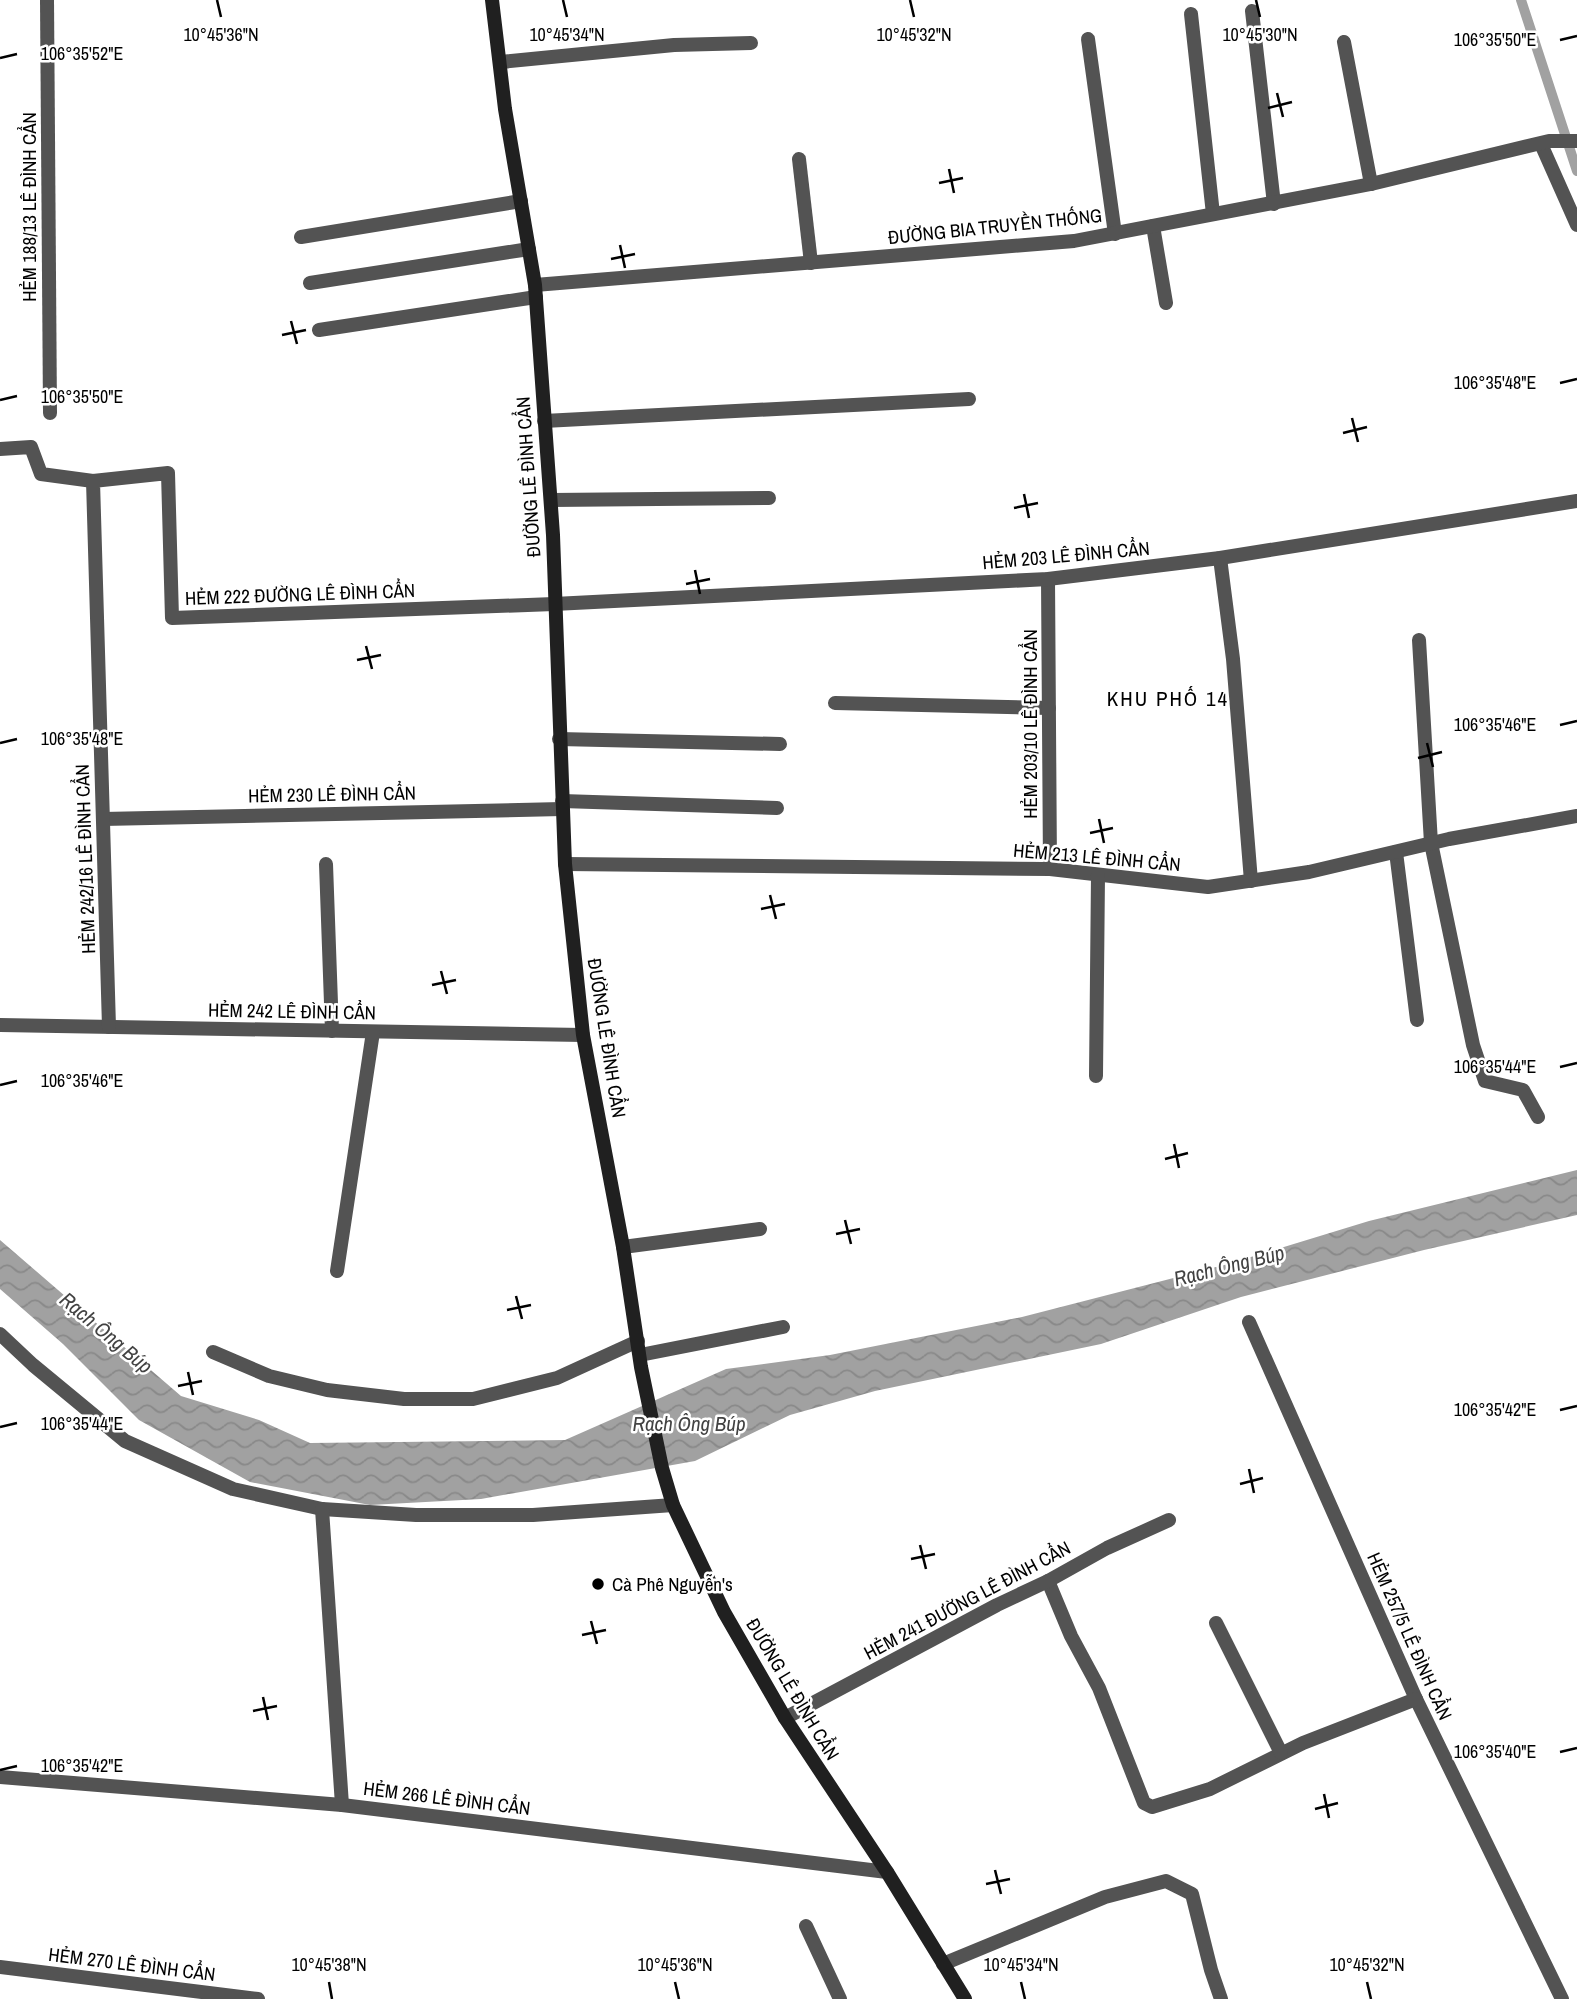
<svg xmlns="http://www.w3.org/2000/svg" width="1577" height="1999" font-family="'Archivo Narrow',sans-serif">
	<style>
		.water { fill: url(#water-waves) }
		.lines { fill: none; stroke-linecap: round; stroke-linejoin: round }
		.stream { stroke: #a1a1a1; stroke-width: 10 }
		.lane { stroke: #535353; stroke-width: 14 }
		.street { stroke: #535353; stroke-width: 14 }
		.secondary { stroke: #202020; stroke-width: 14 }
		.ticks { fill: none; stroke: #000; stroke-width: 2.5 }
		.poi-dot { fill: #000; stroke: #fff; stroke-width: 2.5 }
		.labels { text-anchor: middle; stroke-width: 5; stroke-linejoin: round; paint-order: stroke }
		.street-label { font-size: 19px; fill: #000; stroke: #fff }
		.poi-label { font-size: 19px; fill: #000; stroke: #fff; text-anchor: start }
		.neighbourhood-label { font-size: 21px; letter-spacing: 2px; fill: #000; stroke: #fff }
		.water-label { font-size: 21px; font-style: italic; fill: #424242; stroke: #fff }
		.ticks-label { font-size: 18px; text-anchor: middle; fill: #000; stroke: #fff; stroke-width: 5; stroke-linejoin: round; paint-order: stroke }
	</style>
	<defs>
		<pattern id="water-waves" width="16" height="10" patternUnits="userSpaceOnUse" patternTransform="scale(1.75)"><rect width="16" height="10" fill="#a1a1a1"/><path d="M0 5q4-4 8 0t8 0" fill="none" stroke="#898989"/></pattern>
	</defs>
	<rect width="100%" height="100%" fill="#fff"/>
	<polygon class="water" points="1577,1170 1577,1215 1424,1250 1241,1297 1101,1344 875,1391 790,1415 695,1461 481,1499 370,1505 250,1482 139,1420 63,1344 0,1289 0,1240 181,1396 259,1420 310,1443 565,1440 726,1369 830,1355 1022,1317 1228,1264 1369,1221"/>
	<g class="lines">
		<polyline class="stream" points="1521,0 1577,171"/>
		<g class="lane">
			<polyline points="544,421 969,399"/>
			<polyline points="0,449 31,447 41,474 93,481"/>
			<polyline points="835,703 1049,708"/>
			<polyline points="806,1926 840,1999"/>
			<polyline points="943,1964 1105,1897 1166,1881 1192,1894 1211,1970 1221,1999"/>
		</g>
		<g class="street">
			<polyline points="47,0 50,413"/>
			<polyline points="1252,11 1274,204"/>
			<polyline points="1191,14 1213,214"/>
			<polyline points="1088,39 1115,234"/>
			<polyline points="1344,42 1371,184"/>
			<polyline points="501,62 674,45 751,43"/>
			<polyline points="1541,144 1577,225"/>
			<polyline points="799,159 811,263"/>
			<polyline points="1153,226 1166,303"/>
			<polyline points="301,237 521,201"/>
			<polyline points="310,283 529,249"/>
			<polyline points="535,285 1074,241 1371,184 1549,141 1577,141"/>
			<polyline points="319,330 536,297"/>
			<polyline points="551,500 769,498"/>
			<polyline points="1220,558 1233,659 1251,881"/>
			<polyline points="1048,579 1050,869"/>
			<polyline points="1419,640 1431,843 1473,1045 1485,1081 1523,1090 1538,1117"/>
			<polyline points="559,739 780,744"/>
			<polyline points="562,801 777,808"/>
			<polyline points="103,819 562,809"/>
			<polyline points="1396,852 1417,1020"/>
			<polyline points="326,864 332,1031"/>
			<polyline points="565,864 1050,869 1208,887 1309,872 1449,839 1577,816"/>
			<polyline points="0,1025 583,1035"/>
			<polyline points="109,1027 93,481 168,473 172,618 554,604 1048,579 1220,558 1577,501"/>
			<polyline points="1096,1076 1098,875"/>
			<polyline points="623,1247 760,1229"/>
			<polyline points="337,1271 373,1032"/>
			<polyline points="1249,1322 1416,1699 1562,1999"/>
			<polyline points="0,1334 33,1365 125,1441 233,1489 322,1509 416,1515 533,1515 673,1505"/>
			<polyline points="213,1352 269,1376 327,1390 404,1399 473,1399 557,1378 638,1341"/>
			<polyline points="640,1355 783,1327"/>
			<polyline points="322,1509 342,1805"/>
			<polyline points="1048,1581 1071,1636 1099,1688 1144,1803 1152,1807 1210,1789 1303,1743 1416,1699"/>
			<polyline points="1216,1623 1281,1753"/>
			<polyline points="785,1718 997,1605 1048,1581 1107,1548 1169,1520"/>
			<polyline points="0,1777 342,1805 887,1872"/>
			<polyline points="0,1967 258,1999"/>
		</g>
		<polyline class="secondary" points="492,0 505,109 535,285 553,535 565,864 583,1035 623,1247 641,1367 662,1468 673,1505 724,1612 785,1718 887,1872 965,1999"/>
	</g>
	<path class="ticks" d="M 217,0 L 221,17M 563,0 L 567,17M 910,0 L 914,17M 1256,0 L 1260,17M 1560,40 L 1577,36M 0,58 L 17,54M 1277,93 L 1283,117M 1268,108 L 1292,102M 949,169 L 954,193M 939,183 L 963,178M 620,245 L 625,268M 611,259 L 635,254M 291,321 L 297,344M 282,335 L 306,330M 1560,383 L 1577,379M 0,400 L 17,396M 1352,418 L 1358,442M 1343,433 L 1367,427M 1024,494 L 1029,518M 1014,508 L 1038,503M 695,570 L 700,594M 686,584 L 710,579M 366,646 L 372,669M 357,660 L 381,655M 1560,725 L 1577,721M 0,743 L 17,739M 1427,743 L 1433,767M 1418,758 L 1442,752M 1099,819 L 1104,843M 1090,833 L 1113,828M 770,895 L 776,919M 761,909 L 785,904M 441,971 L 447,994M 432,985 L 456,980M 1560,1067 L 1577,1063M 0,1085 L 17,1081M 1174,1144 L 1179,1168M 1165,1159 L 1188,1153M 845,1220 L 851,1244M 836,1234 L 860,1229M 516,1296 L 522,1319M 507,1310 L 531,1305M 188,1372 L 193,1395M 178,1386 L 202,1381M 1560,1410 L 1577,1406M 0,1427 L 17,1423M 1249,1469 L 1254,1493M 1240,1484 L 1263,1478M 920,1545 L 926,1569M 911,1559 L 935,1554M 591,1621 L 597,1644M 582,1635 L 606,1630M 263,1697 L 268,1720M 253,1711 L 277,1706M 1560,1752 L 1577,1748M 0,1770 L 17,1766M 1324,1794 L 1329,1818M 1315,1809 L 1338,1803M 995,1870 L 1001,1894M 986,1884 L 1010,1879M 329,1982 L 332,1999M 675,1982 L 679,1999M 1021,1982 L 1025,1999M 1367,1982 L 1371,1999"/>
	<circle class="poi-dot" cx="598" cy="1584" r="7"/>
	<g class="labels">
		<g class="street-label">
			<text transform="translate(29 207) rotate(-90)" y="7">HẺM 188/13 LÊ ĐÌNH CẨN</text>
			<text transform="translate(995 226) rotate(-6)" y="7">ĐƯỜNG BIA TRUYỀN THỐNG</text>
			<text transform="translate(528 477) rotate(-94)" y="7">ĐƯỜNG LÊ ĐÌNH CẨN</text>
			<text transform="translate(1066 555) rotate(-5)" y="7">HẺM 203 LÊ ĐÌNH CẨN</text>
			<text transform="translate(300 594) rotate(-2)" y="7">HẺM 222 ĐƯỜNG LÊ ĐÌNH CẨN</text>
			<text transform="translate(1030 724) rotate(-90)" y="7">HẺM 203/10 LÊ ĐÌNH CẨN</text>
			<text transform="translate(332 794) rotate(-1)" y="7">HẺM 230 LÊ ĐÌNH CẨN</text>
			<text transform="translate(1097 857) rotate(5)" y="7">HẺM 213 LÊ ĐÌNH CẨN</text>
			<text transform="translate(85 859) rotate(-92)" y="7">HẺM 242/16 LÊ ĐÌNH CẨN</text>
			<text transform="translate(292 1011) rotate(1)" y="7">HẺM 242 LÊ ĐÌNH CẨN</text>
			<text transform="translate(607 1038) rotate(81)" y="7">ĐƯỜNG LÊ ĐÌNH CẨN</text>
			<text transform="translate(967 1600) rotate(-28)" y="7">HẺM 241 ĐƯỜNG LÊ ĐÌNH CẨN</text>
			<text transform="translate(1410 1636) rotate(66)" y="7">HẺM 257/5 LÊ ĐÌNH CẨN</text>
			<text transform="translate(793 1689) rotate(59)" y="7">ĐƯỜNG LÊ ĐÌNH CẨN</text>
			<text transform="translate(447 1798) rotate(7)" y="7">HẺM 266 LÊ ĐÌNH CẨN</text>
			<text transform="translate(132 1964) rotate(7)" y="7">HẺM 270 LÊ ĐÌNH CẨN</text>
		</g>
		<g class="poi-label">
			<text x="612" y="1591">Cà Phê Nguyễn's</text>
		</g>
		<g class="neighbourhood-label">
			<text x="1168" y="706">KHU PHỐ 14</text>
		</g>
		<g class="water-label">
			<text transform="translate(1229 1266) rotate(-14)" y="7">Rạch Ông Búp</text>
			<text transform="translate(106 1333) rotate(40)" y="7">Rạch Ông Búp</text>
			<text x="689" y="1431">Rạch Ông Búp</text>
		</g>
	</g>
	<g class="ticks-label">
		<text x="221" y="41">10°45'36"N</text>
		<text x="567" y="41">10°45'34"N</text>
		<text x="914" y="41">10°45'32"N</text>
		<text x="1260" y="41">10°45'30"N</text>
		<text x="1495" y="46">106°35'50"E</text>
		<text x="82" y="60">106°35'52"E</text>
		<text x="1495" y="389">106°35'48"E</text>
		<text x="82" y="403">106°35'50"E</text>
		<text x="1495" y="731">106°35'46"E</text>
		<text x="82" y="745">106°35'48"E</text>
		<text x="1495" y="1073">106°35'44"E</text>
		<text x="82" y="1087">106°35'46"E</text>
		<text x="1495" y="1416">106°35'42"E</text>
		<text x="82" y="1430">106°35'44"E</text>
		<text x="1495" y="1758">106°35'40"E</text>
		<text x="82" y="1772">106°35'42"E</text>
		<text x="329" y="1971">10°45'38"N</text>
		<text x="675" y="1971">10°45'36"N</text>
		<text x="1021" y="1971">10°45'34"N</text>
		<text x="1367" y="1971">10°45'32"N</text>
	</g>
</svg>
